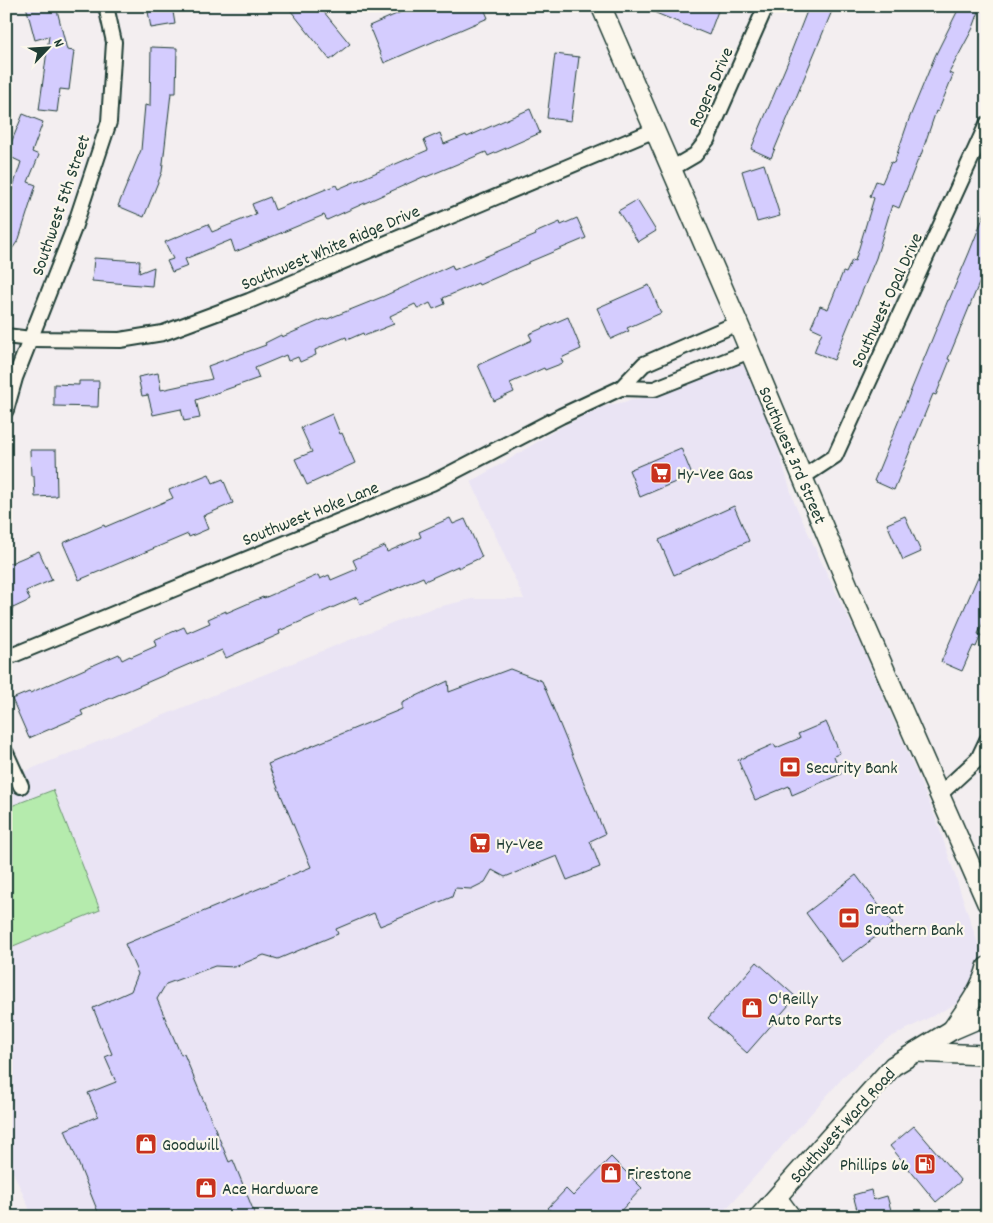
<svg xmlns="http://www.w3.org/2000/svg" width="993" height="1223" font-family="Dekko,sans-serif">
	<style>
		.built { fill: #eae4f4 }
		.green { fill: #b5ebad; stroke: #6a9470 }
		.building { fill: #d4ccfe; stroke: #1f3d34 }
		.lines { fill: none; stroke-linecap: round; stroke-linejoin: round }
		.street-casing { stroke: #1f3d34; stroke-width: 18 }
		.secondary-casing { stroke: #1f3d34; stroke-width: 22 }
		.street { stroke: #fbf7ec; stroke-width: 14 }
		.secondary { stroke: #fbf7ec; stroke-width: 19 }
		.labels { text-anchor: middle; stroke-width: 4.5; stroke-linejoin: round; paint-order: stroke }
		.street-label { font-size: 18px; fill: #1f3d34; stroke: #fbf7ec }
		.poi-label { font-size: 18px; fill: #1f3d34; stroke: #fbf7ec; text-anchor: start }
	</style>
	<rect width="100%" height="100%" fill="#f3eef0"/>
	<filter id="ink" filterUnits="userSpaceOnUse"><feTurbulence type="fractalNoise" baseFrequency=".02" numOctaves="2"/><feDisplacementMap in="SourceGraphic" scale="10" xChannelSelector="R" yChannelSelector="G"/><feConvolveMatrix kernelMatrix="1 2 1 2 8 2 1 2 1" color-interpolation-filters="sRGB"/></filter>
	<g filter="url(#ink)">
		<polygon class="built" points="738,362 750,369 760,388 794,502 828,576 861,644 937,821 980,950 981,980 966,999 887,1039 847,1073 719,1217 33,1217 6,1156 6,779 399,620 433,608 472,599 524,599 471,481 505,462 561,427 602,407 662,393"/>
		<polygon class="green" points="53,790 100,910 6,949 6,808"/>
		<g class="building">
			<polygon points="26,6 56,6 67,50 74,51 69,90 60,89 57,112 39,110 49,36 35,40"/>
			<polygon points="147,6 172,6 175,24 151,28"/>
			<polygon points="287,6 319,6 350,44 330,60"/>
			<polygon points="415,6 483,6 488,18 384,63 369,26"/>
			<polygon points="639,6 707,6 718,11 709,35"/>
			<polygon points="809,6 834,6 771,158 751,149 792,52 791,52"/>
			<polygon points="960,6 981,6 973,28 949,73 953,75 938,112 936,111 920,158 919,157 899,208 892,205 876,258 834,360 814,352 822,332 811,327 820,306 828,309 843,272 846,273 852,260 855,261 874,198 870,196 876,181 882,183 891,162 894,163 909,119 935,56"/>
			<polygon points="151,47 177,48 176,93 171,93 162,172 144,217 118,206 141,150 145,105 150,106"/>
			<polygon points="555,54 579,57 571,121 547,118"/>
			<polygon points="530,109 540,133 488,156 486,152 426,177 425,176 327,220 324,215 235,252 231,240 185,259 188,266 172,272 167,261 173,259 165,242 208,224 212,232 256,214 252,204 270,197 275,210 336,185 338,189 428,150 424,140 440,133 444,144 466,135 467,137"/>
			<polygon points="23,114 43,122 32,152 39,155 28,182 36,185 19,239 6,258 6,209 21,162 6,155"/>
			<polygon points="764,164 780,216 757,222 742,171"/>
			<polygon points="637,200 656,231 638,242 618,211"/>
			<polygon points="986,210 987,264 948,359 950,360 936,395 933,394 894,490 874,481 948,300 949,300 969,253"/>
			<polygon points="577,218 586,238 529,262 529,263 479,285 478,283 443,298 445,304 433,309 430,303 418,309 415,304 390,316 394,324 364,336 363,333 347,340 346,337 315,350 316,355 300,362 298,357 288,361 286,355 255,368 259,378 196,400 200,418 184,421 181,409 153,415 148,395 142,396 138,377 158,373 161,390 212,379 208,366 266,345 265,343 281,335 282,337 324,319 325,320 382,297 452,265 454,270 536,235 535,233 560,222 561,225"/>
			<polygon points="94,258 140,261 139,273 154,267 152,286 92,281"/>
			<polygon points="649,285 661,313 627,328 629,331 611,339 597,308"/>
			<polygon points="568,317 581,349 561,358 563,363 545,370 544,368 510,383 514,392 494,401 478,365 532,340 529,334"/>
			<polygon points="79,381 99,381 98,407 54,406 54,384 79,385"/>
			<polygon points="332,414 340,434 342,433 355,463 307,485 295,459 312,452 301,428"/>
			<polygon points="681,448 692,475 640,497 629,470"/>
			<polygon points="30,450 56,450 57,496 35,497 34,476 31,476"/>
			<polygon points="209,474 213,483 223,479 233,503 203,516 208,529 189,537 188,534 79,580 63,543 104,525 105,527 173,498 169,490"/>
			<polygon points="734,506 749,541 674,575 659,540"/>
			<polygon points="905,516 921,552 903,560 887,524"/>
			<polygon points="450,518 453,524 465,519 482,557 458,568 458,566 425,581 423,577 360,604 357,597 279,631 280,634 226,658 222,650 81,711 83,715 29,738 12,699 29,692 30,693 119,654 122,660 130,656 131,657 156,646 154,640 184,627 187,633 210,623 208,619 226,611 226,613 263,597 264,598 318,575 320,579 329,575 331,580 357,569 353,560 385,546 387,552 421,537 419,532"/>
			<polygon points="39,551 52,580 26,591 30,600 13,608 6,593 6,565"/>
			<polygon points="987,556 987,614 978,634 981,635 976,647 973,646 962,671 941,662"/>
			<polygon points="510,669 542,681 605,834 590,841 600,867 567,880 557,856 505,877 492,870 485,882 471,889 455,888 452,897 380,926 374,913 336,929 338,934 278,959 264,955 235,967 215,966 166,984 157,999 181,1055 184,1054 229,1162 233,1160 256,1217 100,1217 65,1130 98,1116 88,1093 116,1082 105,1057 112,1054 93,1008 131,991 138,974 125,944 311,867 268,764 402,709 402,703 448,681 449,692"/>
			<polygon points="826,722 840,753 834,756 841,774 792,795 789,786 755,800 738,760 774,744 776,748 800,738 798,734"/>
			<polygon points="856,875 893,924 842,962 806,913"/>
			<polygon points="757,962 796,997 747,1053 708,1018"/>
			<polygon points="914,1126 961,1181 936,1202 890,1146"/>
			<polygon points="611,1157 642,1188 615,1217 556,1217 548,1208 566,1189 573,1196"/>
			<polygon points="871,1190 873,1200 887,1196 893,1217 859,1217 853,1195"/>
		</g>
		<g class="lines">
			<g class="street-casing">
				<g id="street">
					<polyline points="671,169 695,155 707,140 766,6"/>
					<polyline points="6,336 31,339 120,340 163,333 249,301 655,130"/>
					<polyline points="621,388 654,389 750,351"/>
					<polyline points="6,410 15,378 74,228 109,122 114,42 106,6"/>
					<polyline points="803,477 835,456 987,124"/>
					<polyline points="6,658 432,483 561,416 621,388 644,364 738,323"/>
					<polyline points="6,753 21,786"/>
					<polyline points="940,794 978,759 987,740"/>
				</g>
			</g>
			<g class="secondary-casing">
				<g id="secondary">
					<polyline points="601,6 738,323 851,593 987,903"/>
					<path d="M 952,1030 C 965,1010 981,991 987,967"/>
					<polyline points="916,1052 983,1055 987,1057"/>
					<polyline points="777,1198 791,1217"/>
					<polyline points="759,1217 893,1066 952,1030 987,1015"/>
				</g>
			</g>
			<use href="#street" class="street"/>
			<use href="#secondary" class="secondary"/>
		</g>
	</g>
	<defs>
		<g id="supermarket-square" transform="scale(1.125)"><rect x="-9" y="-9" width="18" height="18" rx="4" fill="#c8321e" stroke="#fbf7ec"/><path d="M-6-5.5h2.5l.6 2H6L4.5 2H-2.5L-4.4-4H-6ZM-1.5 3.2a1.3 1.3 0 1 0 .1 0ZM3 3.2a1.3 1.3 0 1 0 .1 0Z" fill="#fff"/></g>
		<g id="bank-square" transform="scale(1.125)"><rect x="-9" y="-9" width="18" height="18" rx="4" fill="#c8321e" stroke="#fbf7ec"/><path d="M-6-4H6V4H-6ZM0-2.3a2.3 2.3 0 1 0 0 4.6a2.3 2.3 0 1 0 0-4.6Z" fill="#fff"/></g>
		<g id="shop-square" transform="scale(1.125)"><rect x="-9" y="-9" width="18" height="18" rx="4" fill="#c8321e" stroke="#fbf7ec"/><path d="M-5-2.5h2.3a2.7 3.5 0 0 1 5.4 0H5L5.5 6h-11ZM-1.5-2.5h3a1.5 2.3 0 0 0-3 0Z" fill="#fff"/></g>
		<g id="fuel-square" transform="scale(1.125)"><rect x="-9" y="-9" width="18" height="18" rx="4" fill="#c8321e" stroke="#fbf7ec"/><path d="M-5.5-6h7V0h2V4h1.3V-2.5L3-4.5l.8-.8L6-3V5H2.5V1h-1V6h-7ZM-4.2-4.7v3.2H.2V-4.7Z" fill="#fff"/></g>
	</defs>
	<g fill-rule="evenodd">
		<use href="#supermarket-square" x="661" y="473"/>
		<use href="#bank-square" x="790" y="767"/>
		<use href="#supermarket-square" x="480" y="843"/>
		<use href="#bank-square" x="849" y="918"/>
		<use href="#shop-square" x="752" y="1008"/>
		<use href="#shop-square" x="146" y="1144"/>
		<use href="#fuel-square" x="925" y="1164"/>
		<use href="#shop-square" x="611" y="1173"/>
		<use href="#shop-square" x="206" y="1188"/>
	</g>
	<g class="labels">
		<g class="street-label">
			<text transform="translate(710 87) rotate(-66)" y="6">Rogers Drive</text>
			<text transform="translate(60 205) rotate(-71)" y="6">Southwest 5th Street</text>
			<text transform="translate(330 247) rotate(-23)" y="6">Southwest White Ridge Drive</text>
			<text transform="translate(886 300) rotate(-65)" y="6">Southwest Opal Drive</text>
			<text transform="translate(793 455) rotate(67)" y="6">Southwest 3rd Street</text>
			<text transform="translate(310 513) rotate(-22)" y="6">Southwest Hoke Lane</text>
			<text transform="translate(842 1125) rotate(-48)" y="6">Southwest Ward Road</text>
		</g>
		<g class="poi-label">
			<text x="677" y="479">Hy-Vee Gas</text>
			<text x="806" y="773">Security Bank</text>
			<text x="496" y="849">Hy-Vee</text>
			<text x="865" y="914">Great<tspan x="865" dy="21">Southern Bank</tspan></text>
			<text x="768" y="1004">O'Reilly<tspan x="768" dy="21">Auto Parts</tspan></text>
			<text x="162" y="1150">Goodwill</text>
			<text x="909" y="1170" text-anchor="end">Phillips 66</text>
			<text x="627" y="1179">Firestone</text>
			<text x="222" y="1194">Ace Hardware</text>
		</g>
	</g>
	<rect width="993" height="1223" fill="none" stroke="#fbf7ec" stroke-width="25"/>
	<rect x="12" y="12" width="968" height="1198" fill="none" stroke="#1f3d34" stroke-width="2" filter="url(#ink)"/>
	<g transform="translate(48 48) rotate(65)" stroke="#fbf7ec" stroke-width="4" paint-order="stroke">
	<path d="M0-4L9 19L0 12L-9 19Z" fill="#1f3d34"/>
	<text y="-8" font-size="14" font-weight="bold" text-anchor="middle" fill="#1f3d34">N</text>
	</g>
</svg>
